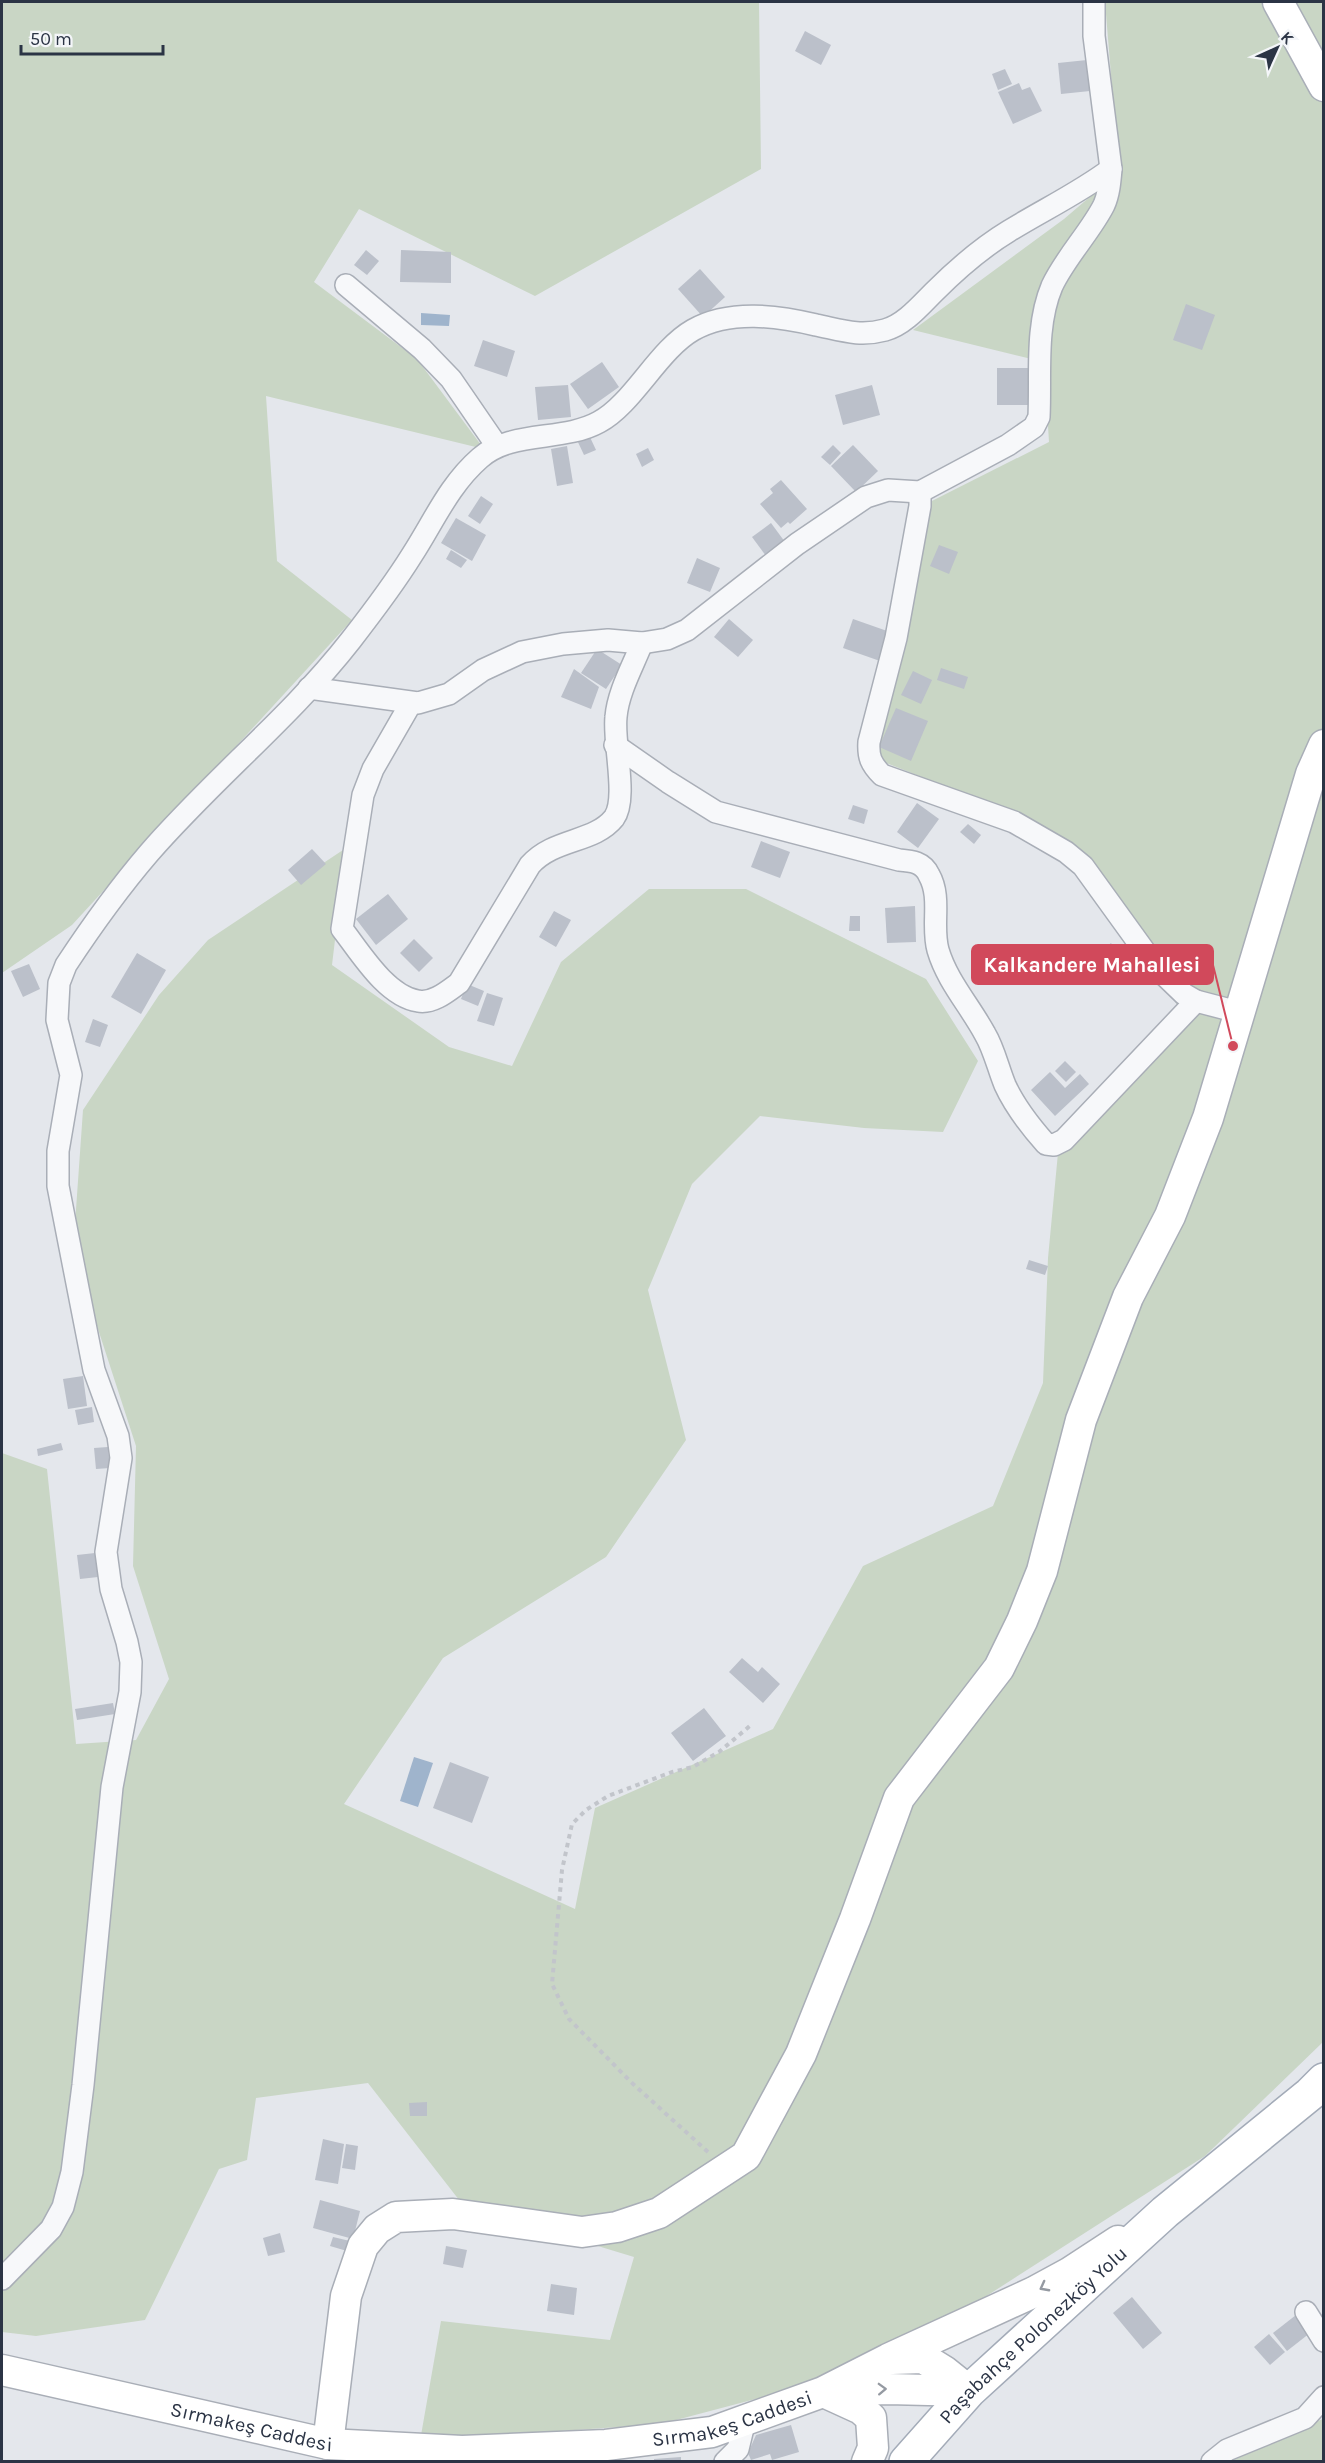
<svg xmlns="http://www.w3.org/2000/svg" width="1325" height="2463" font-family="Karla,sans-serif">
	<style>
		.green { fill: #c9d6c5 }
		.water { fill: #9fb4cc }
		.building { fill: #bbc0ca }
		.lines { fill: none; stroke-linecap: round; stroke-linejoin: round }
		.street-casing { stroke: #a9aeb7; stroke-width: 24 }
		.secondary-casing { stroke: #a9aeb7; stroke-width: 33 }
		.primary-casing { stroke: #a3abb8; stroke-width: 36 }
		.path { stroke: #c2c5cb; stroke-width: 4; stroke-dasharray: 4.5 4.5; stroke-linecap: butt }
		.street { stroke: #f7f8fa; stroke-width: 21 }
		.secondary { stroke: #fff; stroke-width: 30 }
		.primary { stroke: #fff; stroke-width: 33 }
		.oneway { stroke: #959aa2 }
		.labels { text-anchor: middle; stroke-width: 4.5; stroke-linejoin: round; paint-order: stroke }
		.street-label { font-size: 20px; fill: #2b3445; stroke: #f4f6f9 }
		.leader { fill: none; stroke: #d1495b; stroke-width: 2 }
		.callout-dot { fill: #d1495b; stroke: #f4f6f9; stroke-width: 2 }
		.callout { fill: #d1495b; stroke: #d1495b; stroke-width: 2 }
		.callout-label { font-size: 21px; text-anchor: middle; font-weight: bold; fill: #fff }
	</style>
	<rect width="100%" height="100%" fill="#e4e7ec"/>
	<g class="green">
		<polygon points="2,2 759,2 761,169 535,296 359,209 314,282 417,359 484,449 266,396 277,561 352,620 72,925 2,973"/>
		<polygon points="1105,2 1323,2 1323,2042 1205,2156 949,2320 801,2387 661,2424 420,2441 441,2321 610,2340 634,2257 463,2205 368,2083 256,2098 247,2160 219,2169 145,2320 36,2336 2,2332 2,1453 47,1469 76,1744 136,1740 169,1679 133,1566 136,1446 73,1252 83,1110 159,995 208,940 346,848 332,965 449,1047 512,1066 561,962 649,889 746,889 926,979 978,1061 943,1132 864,1128 760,1116 692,1184 648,1290 686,1440 606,1557 443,1658 344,1804 575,1909 595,1808 773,1729 863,1566 993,1506 1043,1383 1048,1258 1058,1153 1182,1012 1110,905 1036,822 866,755 918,508 1049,442 1044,362 913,330 1064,219 1119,172"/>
		<polygon points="1323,2419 1323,2461 1211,2462"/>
	</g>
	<g class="water">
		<polygon points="421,313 450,315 449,326 421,325"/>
		<polygon points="414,1757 433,1763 418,1807 400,1801"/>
	</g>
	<g class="building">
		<polygon points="805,31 831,45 821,65 795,51"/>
		<polygon points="1087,60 1090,91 1061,94 1058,63"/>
		<polygon points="1005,69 1012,84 998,90 992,74"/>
		<polygon points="1019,83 1022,90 1030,87 1042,111 1013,124 998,92"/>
		<polygon points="366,250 379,261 367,275 354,265"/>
		<polygon points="401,250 451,252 451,283 400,282"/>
		<polygon points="700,269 725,297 703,317 678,289"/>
		<polygon points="1186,304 1215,315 1202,350 1173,340"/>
		<polygon points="483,340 515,351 507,377 474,366"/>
		<polygon points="602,362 619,387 588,409 570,384"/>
		<rect x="997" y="368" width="31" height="37"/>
		<polygon points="568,385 571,417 538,420 535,387"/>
		<polygon points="872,385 880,415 843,425 835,395"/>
		<polygon points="589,435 596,450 584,455 577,440"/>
		<polygon points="833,445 841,453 830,465 821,457"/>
		<polygon points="853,445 878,471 856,492 831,466"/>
		<polygon points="567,446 573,483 557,486 551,449"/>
		<polygon points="648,448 654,460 642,467 636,454"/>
		<polygon points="781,480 807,509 790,524 788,522 781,528 760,504 773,493 770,489"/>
		<polygon points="481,496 493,504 480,524 468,516"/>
		<polygon points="456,518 486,535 472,561 441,543"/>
		<polygon points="771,523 785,542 766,556 752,537"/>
		<polygon points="939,545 958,552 949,574 930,566"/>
		<polygon points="451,550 467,560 461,568 446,559"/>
		<polygon points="697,558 720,568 710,592 687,583"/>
		<polygon points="729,619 753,640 738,657 714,637"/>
		<polygon points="853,619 890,632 880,661 843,648"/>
		<polygon points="597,649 622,665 606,689 581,673"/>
		<polygon points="941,668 968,677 964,689 937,680"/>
		<polygon points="574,669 599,687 591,709 561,697"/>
		<polygon points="913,671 932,680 921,704 901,695"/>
		<polygon points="896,708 928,721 911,761 879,747"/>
		<polygon points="917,803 939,819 918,848 897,832"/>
		<polygon points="853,805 868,810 864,824 848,819"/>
		<polygon points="968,824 981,835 974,844 960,832"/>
		<polygon points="761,841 790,852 780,878 751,867"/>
		<polygon points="312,849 326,864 301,885 288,870"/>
		<polygon points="388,894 408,919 376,945 356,919"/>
		<polygon points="915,906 916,942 887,943 885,908"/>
		<polygon points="554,911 571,920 556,947 539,937"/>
		<polygon points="850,916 860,916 860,931 849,931"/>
		<polygon points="414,939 433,958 419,972 400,953"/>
		<polygon points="1111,943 1128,968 1117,975 1101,951"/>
		<polygon points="137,953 166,970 141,1014 111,997"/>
		<polygon points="29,964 40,989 23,997 11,971"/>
		<polygon points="467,984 484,991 478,1006 461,999"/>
		<polygon points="487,993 503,998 494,1026 477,1021"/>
		<polygon points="93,1019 108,1025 100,1047 85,1042"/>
		<polygon points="1065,1061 1076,1072 1066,1082 1055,1071"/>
		<polygon points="1050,1072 1065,1088 1080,1074 1089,1084 1055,1116 1031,1090"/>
		<polygon points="1029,1260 1048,1266 1045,1275 1026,1269"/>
		<polygon points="83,1376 87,1406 68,1409 63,1379"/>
		<polygon points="92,1407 94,1422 78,1425 75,1410"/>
		<polygon points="61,1443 63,1450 38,1456 37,1449"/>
		<polygon points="108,1447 110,1468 96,1469 94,1448"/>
		<polygon points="95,1553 98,1577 80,1579 77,1555"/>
		<polygon points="742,1658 758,1672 762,1667 780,1684 763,1703 729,1672"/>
		<polygon points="113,1703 115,1714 77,1720 75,1709"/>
		<polygon points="704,1708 726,1736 693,1761 671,1733"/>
		<polygon points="450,1762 489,1777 472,1823 433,1808"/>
		<polygon points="427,2102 427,2116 410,2116 409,2103"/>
		<polygon points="323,2139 344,2144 338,2184 315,2180"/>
		<polygon points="346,2144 358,2146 355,2170 342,2168"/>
		<polygon points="320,2200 360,2211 353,2239 313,2228"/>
		<polygon points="280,2233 285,2252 268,2256 263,2238"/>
		<polygon points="333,2237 350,2241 347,2251 330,2246"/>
		<polygon points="446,2246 467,2250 463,2268 443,2264"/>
		<polygon points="551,2284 577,2288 574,2315 547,2311"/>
		<polygon points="1132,2297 1162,2333 1143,2349 1113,2313"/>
		<polygon points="1296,2315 1310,2333 1287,2351 1273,2333"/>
		<polygon points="1269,2334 1285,2352 1270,2365 1254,2347"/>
		<polygon points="791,2425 799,2452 772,2460 770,2454 751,2460 748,2453 756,2435"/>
		<polygon points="681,2457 681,2462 654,2462 654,2459"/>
	</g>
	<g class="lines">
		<g class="street-casing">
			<g id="street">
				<polyline points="346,285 422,349 451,379 497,446"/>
				<path d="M 920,492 L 920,506 L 896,638 L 869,742 C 868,757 871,764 882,775 L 1014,822 L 1066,852 L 1083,866 L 1156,967 L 1184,994 L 1196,1001 L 1238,1012"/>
				<path d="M 309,688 L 418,703 L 449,694 L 483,670 L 522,652 L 563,644 L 608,640 L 642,643 L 667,639 L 687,630 L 797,544 L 866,497 L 888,490 L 920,492 L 1008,445 L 1034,427 L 1039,417 C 1041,375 1035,326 1052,286 C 1065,258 1091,231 1104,205 C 1109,194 1110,181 1111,169 L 1094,36 L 1094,2"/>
				<path d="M 411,703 L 373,769 L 363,795 L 342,929 C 360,952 386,996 418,1001 C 433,1004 448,991 459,983 L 530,865 C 554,838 594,843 614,818 C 628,799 613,743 616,717 C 618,692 633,666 642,643"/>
				<path d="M 615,745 L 668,782 L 716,812 L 899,860 C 912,861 923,862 929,875 C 942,898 931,925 938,950 C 947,981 970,1006 985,1034 C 994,1049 998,1068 1005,1085 C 1015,1107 1030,1126 1046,1144 L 1054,1145 L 1064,1140 L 1196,1001"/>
				<path d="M 2,2279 L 51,2229 L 63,2207 L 72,2172 L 83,2085 L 112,1787 L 130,1692 L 131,1662 L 127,1642 L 111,1589 L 106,1552 L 121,1458 L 118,1436 L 94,1370 L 58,1186 L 58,1151 L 71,1075 L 57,1020 L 59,983 L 66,965 C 91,927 119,888 149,853 C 213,779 291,717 351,640 C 372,613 394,584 412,555 C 434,521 449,485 480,458 C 511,430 563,442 599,422 C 633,404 658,350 693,330 C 730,309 778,316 816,325 C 841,330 859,337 885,330 C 904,325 920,306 934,292 C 957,269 981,248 1009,231 C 1043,210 1079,193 1111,169"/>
				<polyline points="1306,2312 1324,2341"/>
				<polyline points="725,2462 738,2449 745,2420"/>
				<polyline points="1212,2462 1227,2450 1305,2418 1324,2397"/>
			</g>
		</g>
		<g class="secondary-casing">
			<g id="secondary">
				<polyline points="1278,2 1324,86"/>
				<polyline points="892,2359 923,2358 944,2371 969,2391"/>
				<path id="s1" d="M 2,2370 L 328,2444 L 462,2451 L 606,2445 L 712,2432 L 823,2392 L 888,2359 L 1034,2292 L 1069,2273 L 1118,2241"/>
				<polyline points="835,2391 888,2389 969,2391"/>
				<polyline points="826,2393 861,2409 871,2418 873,2448 867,2462"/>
				<polyline points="328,2444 346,2296 363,2246 377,2229 396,2217 453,2214 582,2232 617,2227 659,2213 746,2156 801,2054 855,1919 899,1798 999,1668 1022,1621 1042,1571 1081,1420 1128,1297 1170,1216 1208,1118 1311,774 1324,745"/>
			</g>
		</g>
		<g class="primary-casing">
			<g id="primary">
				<path id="s2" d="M 906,2462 L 969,2391 L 1165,2212 L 1310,2094 L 1324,2080"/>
			</g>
		</g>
		<polyline class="path" points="708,2152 631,2082 569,2019 552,1984 562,1870 572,1824 586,1810 608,1796 672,1772 693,1767 719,1752 751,1725"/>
		<use href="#street" class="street"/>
		<use href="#secondary" class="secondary"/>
		<use href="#primary" class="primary"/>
	</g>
	<defs><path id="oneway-chevron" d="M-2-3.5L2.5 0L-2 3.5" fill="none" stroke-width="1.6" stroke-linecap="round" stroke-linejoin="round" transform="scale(1.5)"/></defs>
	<g class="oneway">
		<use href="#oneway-chevron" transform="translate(1044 2287) rotate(152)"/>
		<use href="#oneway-chevron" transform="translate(882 2389) rotate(-2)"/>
	</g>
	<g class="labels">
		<g class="street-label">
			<text dy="7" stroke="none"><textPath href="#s2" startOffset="180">Paşabahçe Polonezköy Yolu</textPath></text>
			<text dy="7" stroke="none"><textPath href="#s1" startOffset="742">Sırmakeş Caddesi</textPath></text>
			<text dy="7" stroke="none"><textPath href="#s1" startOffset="256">Sırmakeş Caddesi</textPath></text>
		</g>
	</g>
	<path class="leader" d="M1233 1046L1213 965"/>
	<circle class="callout-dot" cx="1233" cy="1046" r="6"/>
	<rect class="callout" x="972" y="945" width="241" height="39" rx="6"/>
	<g class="callout-label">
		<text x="1092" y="972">Kalkandere Mahallesi</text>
	</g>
	<rect width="1325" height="2463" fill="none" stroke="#2b3445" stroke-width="6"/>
	<g transform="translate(1277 48) rotate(45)" stroke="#f4f6f9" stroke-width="4.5" paint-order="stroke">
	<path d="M0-4.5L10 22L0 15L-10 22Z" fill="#2b3445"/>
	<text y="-9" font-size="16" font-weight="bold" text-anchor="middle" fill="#2b3445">K</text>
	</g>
	<path d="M21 45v9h142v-9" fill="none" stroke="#2b3445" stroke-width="3"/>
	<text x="30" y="45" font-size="18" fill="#2b3445" stroke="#f4f6f9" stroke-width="4.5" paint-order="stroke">50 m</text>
</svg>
